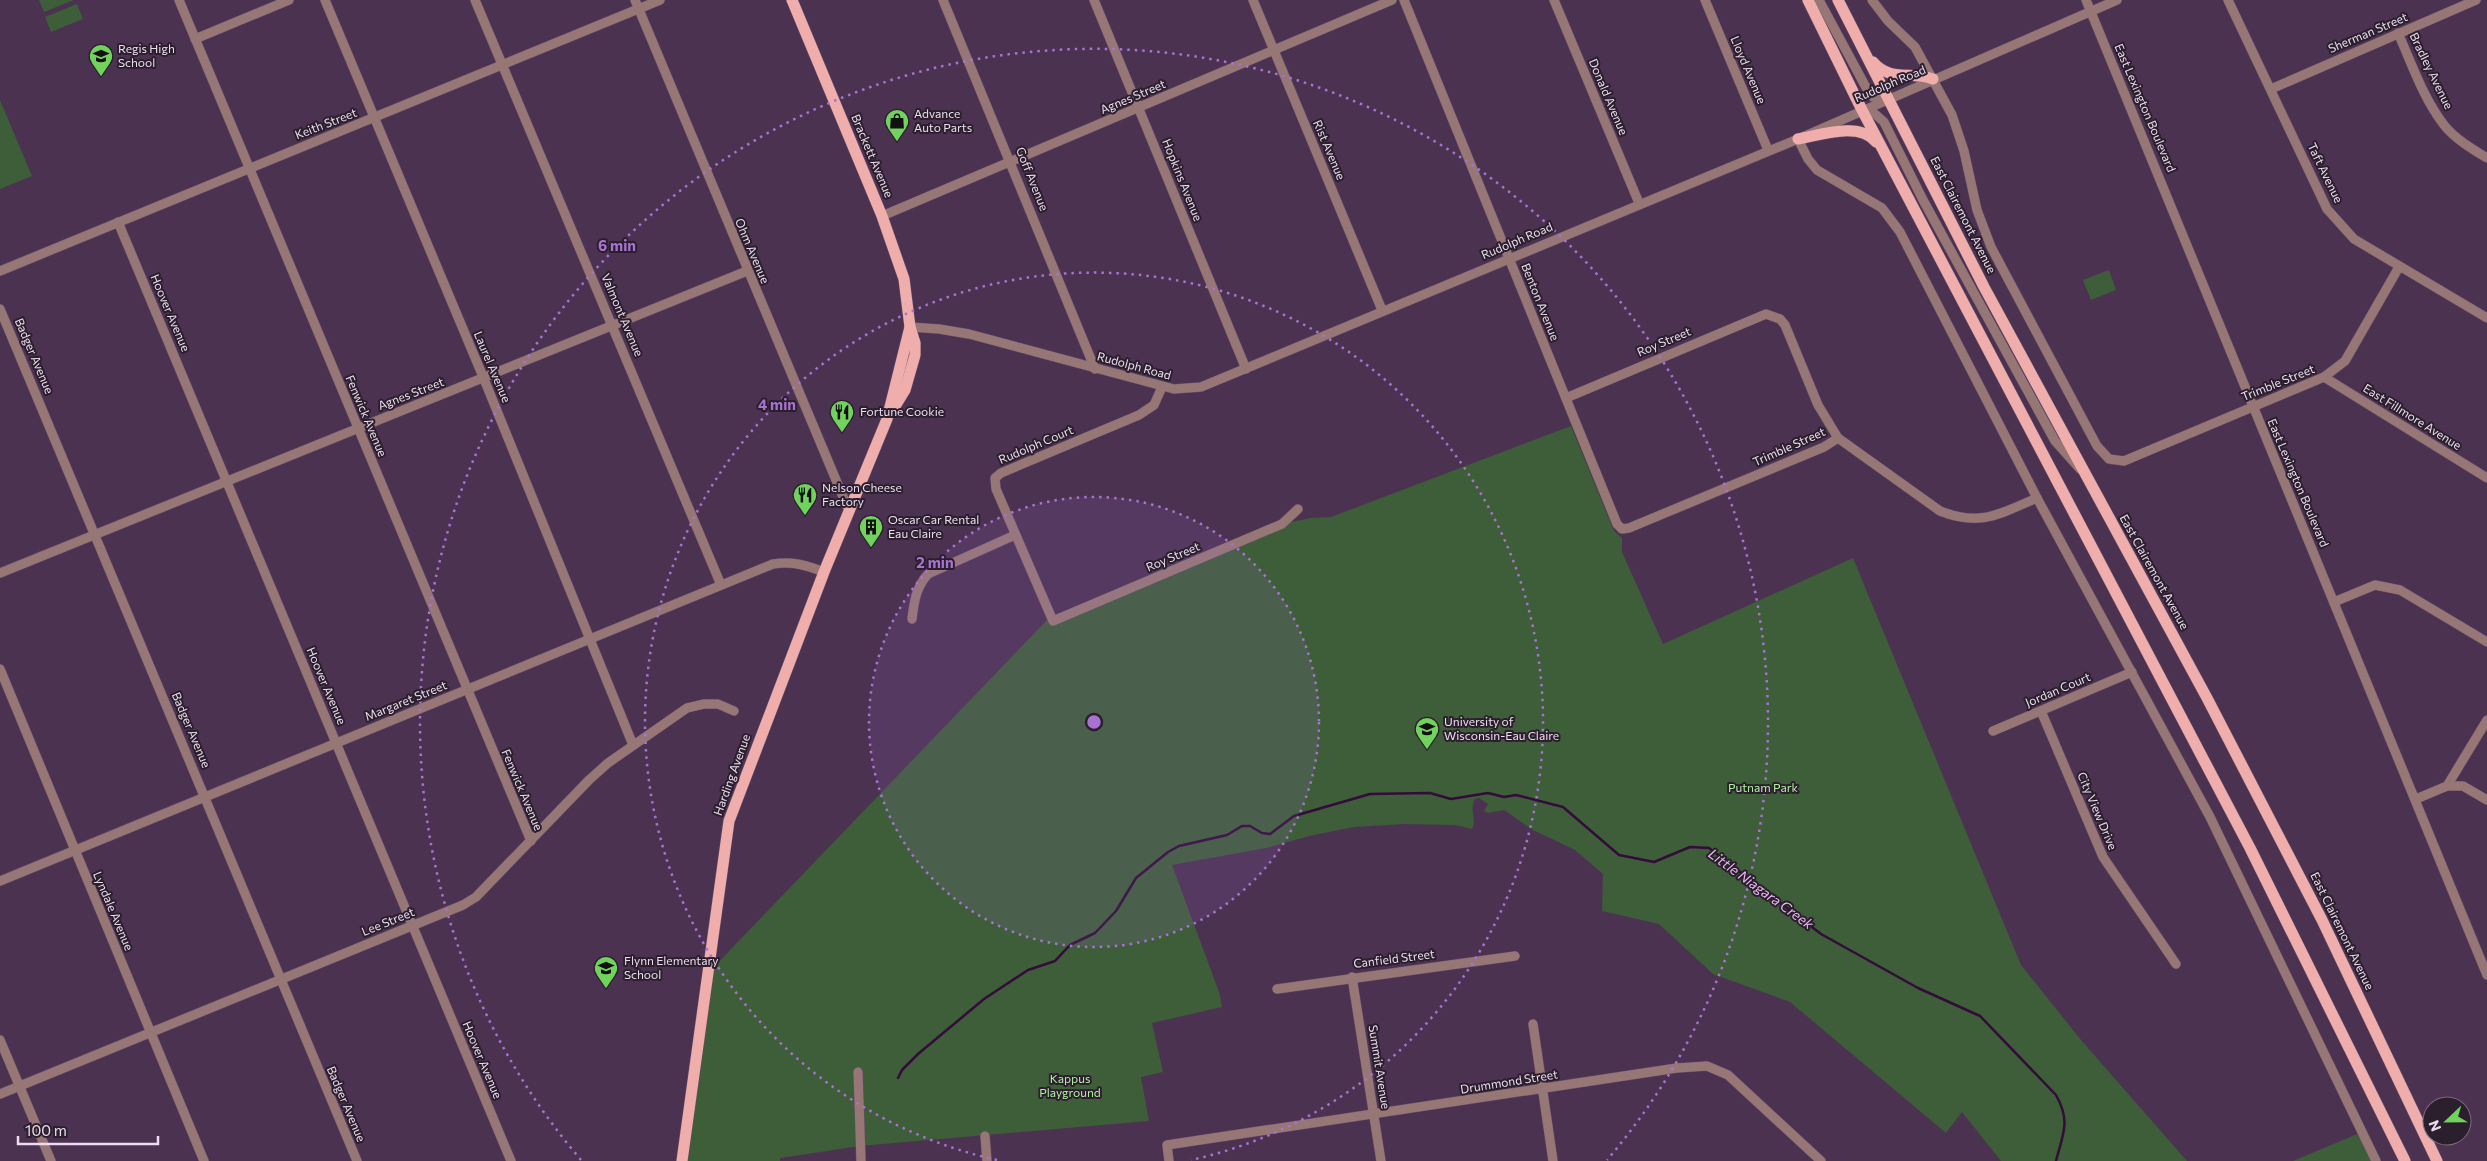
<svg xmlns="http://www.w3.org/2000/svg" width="2487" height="1161" font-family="Commissioner,sans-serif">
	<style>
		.green { fill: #3e5d39 }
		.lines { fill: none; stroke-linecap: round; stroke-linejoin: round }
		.stream { stroke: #330c3a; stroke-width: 2.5 }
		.minor-casing { stroke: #69516d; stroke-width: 10 }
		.major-casing { stroke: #69516d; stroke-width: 12 }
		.minor { stroke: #977775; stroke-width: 9 }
		.major { stroke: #efaeac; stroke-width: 11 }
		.ring { fill: none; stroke: #a872d2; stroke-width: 2.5; stroke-dasharray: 2.5 5 }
		.labels { text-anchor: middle; stroke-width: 4; stroke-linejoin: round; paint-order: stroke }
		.street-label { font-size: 12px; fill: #ecdcef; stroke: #2b1f2d }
		.poi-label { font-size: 12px; fill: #ecdcef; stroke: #2b1f2d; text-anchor: start }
		.park-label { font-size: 12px; fill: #b0f0a3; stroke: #2b1f2d }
		.water-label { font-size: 14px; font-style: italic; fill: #ecbaf6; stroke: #2b1f2d }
		.centre { fill: #a872d2; stroke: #2b1f2d; stroke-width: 2.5 }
		.ring-label { font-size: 15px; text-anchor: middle; font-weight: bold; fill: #a872d2; stroke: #2b1f2d; stroke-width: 4; stroke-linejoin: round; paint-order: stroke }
	</style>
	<rect width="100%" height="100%" fill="#4c3251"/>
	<g class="green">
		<polygon points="39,0 74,0 44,12"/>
		<polygon points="77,4 83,19 51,32 45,17"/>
		<polygon points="0,100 32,176 0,189"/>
		<polygon points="2109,270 2116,290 2091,300 2083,280"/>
		<path d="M 1571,426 L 1614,531 L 1622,538 L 1622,552 L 1663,644 L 1853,558 L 2021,965 L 2081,1040 L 2187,1161 L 2001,1161 L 1962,1112 L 1946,1133 L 1790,1002 L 1713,974 L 1659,924 L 1602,911 L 1603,874 L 1575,850 L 1533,830 L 1504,810 L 1488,813 L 1484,811 L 1488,804 L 1479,798 L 1475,799 C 1469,810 1477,820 1472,829 L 1455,825 L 1403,824 L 1354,827 L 1309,836 L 1266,848 L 1172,865 L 1219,992 L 1222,1007 L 1152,1023 L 1163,1072 L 1141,1077 L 1149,1121 L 860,1146 L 780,1158 L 780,1161 L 682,1161 L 708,973 L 1048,619 L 1282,524 L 1311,518 L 1331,517 Z"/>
		<polygon points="2362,1132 2376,1161 2293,1161"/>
	</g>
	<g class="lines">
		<path class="stream" d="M 898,1078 L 902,1070 L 918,1054 L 984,999 L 1028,970 L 1055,961 L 1070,945 L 1095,933 L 1116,911 L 1136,878 L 1168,852 L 1179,846 L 1227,835 L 1242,826 L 1250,826 L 1262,833 L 1270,834 L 1294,816 L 1370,794 L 1430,793 L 1451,799 L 1488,793 L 1504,797 L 1516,795 L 1563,807 L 1619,855 L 1654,862 L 1690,847 L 1709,848 L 1821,934 L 1918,988 L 1980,1016 L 2056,1095 C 2071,1122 2063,1133 2056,1161"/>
		<g class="minor-casing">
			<g id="minor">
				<polyline points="179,0 531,841"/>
				<polyline points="325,0 484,379 633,745"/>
				<polyline points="475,0 721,585"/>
				<polyline points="635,0 849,511"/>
				<polyline points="943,0 1095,369"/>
				<polyline points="1094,0 1246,369"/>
				<polyline points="1253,0 1382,310"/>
				<path d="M 1404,0 L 1617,524 L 1622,529 L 1629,528 L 1824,447 L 1838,438 L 1940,511 C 1981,527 1999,514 2037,498"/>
				<polyline points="1554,0 1639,203"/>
				<polyline points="1705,0 1768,150"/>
				<polyline points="1819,0 1869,93 1873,97 1887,99"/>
				<polyline points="1872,0 1888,21 1915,47 1952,115 1964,151 1977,210 1991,247 2097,446 2109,459 2124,461 2324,377 2345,361 2399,267"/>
				<polyline points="2086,0 2487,975"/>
				<polyline points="2228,0 2327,209 2354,239 2487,318"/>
				<path d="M 2398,33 C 2412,64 2423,98 2444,125 C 2454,138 2472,149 2487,158"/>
				<polyline points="195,39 289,0"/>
				<polyline points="2271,89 2476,0"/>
				<polyline points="1862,110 1875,114 1884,122 1923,200 2055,441 2080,469"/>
				<polyline points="1798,139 1808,159 1817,170 1882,208 1900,232 2037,498 2210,817 2376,1161"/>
				<polyline points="882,216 1392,0"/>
				<polyline points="118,222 511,1161"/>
				<polyline points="0,271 660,0"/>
				<polyline points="0,309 357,1161"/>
				<polyline points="910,327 939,329 969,334 1174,389 1201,387 1798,139 2117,0"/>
				<polyline points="2324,377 2487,478"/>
				<polyline points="1162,387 1154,405 1139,415 1001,473 995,478 996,489 1053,621 1282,524 1298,509"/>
				<polyline points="1566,398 1766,314 1780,319 1785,325 1818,405 1838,438"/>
				<polyline points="0,573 747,271"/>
				<polyline points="2334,602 2375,585 2400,590 2487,642"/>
				<path d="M 912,619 C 914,602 916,587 928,574 L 1015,535"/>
				<polyline points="0,669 204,1161"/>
				<polyline points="2041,711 2103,857 2176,964"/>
				<polyline points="1993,731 2132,672"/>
				<polyline points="2447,786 2463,786 2487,800"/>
				<polyline points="2416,799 2447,786 2487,720"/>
				<path d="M 0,881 L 773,564 C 792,561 806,565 824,572"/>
				<polyline points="1352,977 1381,1161"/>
				<polyline points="1277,989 1515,956"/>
				<polyline points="1533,1024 1553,1161"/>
				<polyline points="0,1040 51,1161"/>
				<polyline points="858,1072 861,1161"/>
				<polyline points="0,1094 463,905 476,897 589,780 608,763 687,708 704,704 718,704 734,711"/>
				<polyline points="985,1136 987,1161"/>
				<polyline points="1169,1161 1167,1145 1677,1068 1707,1066 1728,1075 1821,1161"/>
			</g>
		</g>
		<g class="major-casing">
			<g id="major">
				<polyline points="792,0 882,216 904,279 910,327 915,343 915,355 905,390 891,413"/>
				<polyline points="1808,0 1862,110 2250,848 2405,1161"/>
				<polyline points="1838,0 1984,287 2207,698 2322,920 2437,1161"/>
				<path d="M 1873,62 C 1890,82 1911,71 1933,79"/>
				<path d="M 1798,139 C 1820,135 1860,121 1876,142"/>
				<polyline points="682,1161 729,821 824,572 887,419 910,327"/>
			</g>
		</g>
		<use href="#minor" class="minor"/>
		<use href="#major" class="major"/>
	</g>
	<circle cx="1094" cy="722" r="225" fill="#a872d2" fill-opacity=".12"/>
	<g class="ring">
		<circle cx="1094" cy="722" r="225"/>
		<path d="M997 1160A449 449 0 1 1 1191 1160"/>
		<path d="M581 1160A674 674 0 1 1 1607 1160"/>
	</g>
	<defs>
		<g id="school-pin" transform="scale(1.25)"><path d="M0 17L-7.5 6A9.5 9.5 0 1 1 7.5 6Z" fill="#71d35e" stroke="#2b1f2d"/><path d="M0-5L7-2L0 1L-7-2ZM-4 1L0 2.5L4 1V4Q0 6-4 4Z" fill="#111"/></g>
		<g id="shop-pin" transform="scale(1.25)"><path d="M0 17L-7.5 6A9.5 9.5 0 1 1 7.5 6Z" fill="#71d35e" stroke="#2b1f2d"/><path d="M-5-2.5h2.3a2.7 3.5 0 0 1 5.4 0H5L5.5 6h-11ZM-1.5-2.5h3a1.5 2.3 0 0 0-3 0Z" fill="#111"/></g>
		<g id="restaurant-pin" transform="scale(1.25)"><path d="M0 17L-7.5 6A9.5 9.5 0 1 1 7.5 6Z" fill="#71d35e" stroke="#2b1f2d"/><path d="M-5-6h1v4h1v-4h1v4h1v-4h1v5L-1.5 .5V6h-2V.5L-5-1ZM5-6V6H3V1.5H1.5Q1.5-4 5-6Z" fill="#111"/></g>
		<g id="building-pin" transform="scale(1.25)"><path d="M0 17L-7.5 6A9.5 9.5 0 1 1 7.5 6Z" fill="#71d35e" stroke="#2b1f2d"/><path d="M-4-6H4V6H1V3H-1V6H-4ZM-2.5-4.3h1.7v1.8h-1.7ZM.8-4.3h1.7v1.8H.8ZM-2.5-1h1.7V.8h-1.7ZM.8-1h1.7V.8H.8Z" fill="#111"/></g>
		<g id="university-pin" transform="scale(1.25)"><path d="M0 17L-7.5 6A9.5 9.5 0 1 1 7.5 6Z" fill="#71d35e" stroke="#2b1f2d"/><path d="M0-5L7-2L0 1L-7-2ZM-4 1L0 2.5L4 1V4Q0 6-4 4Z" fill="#111"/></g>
	</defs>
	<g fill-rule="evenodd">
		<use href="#school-pin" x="101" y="56"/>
		<use href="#shop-pin" x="897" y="121"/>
		<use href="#restaurant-pin" x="842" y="412"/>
		<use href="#restaurant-pin" x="805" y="495"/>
		<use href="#building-pin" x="871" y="527"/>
		<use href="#university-pin" x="1427" y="729"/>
		<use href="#school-pin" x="606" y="968"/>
	</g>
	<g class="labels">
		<g class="street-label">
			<text transform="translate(2368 33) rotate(-23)" y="4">Sherman Street</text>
			<text transform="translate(1748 70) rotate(67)" y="4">Lloyd Avenue</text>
			<text transform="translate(2431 71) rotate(64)" y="4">Bradley Avenue</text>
			<text transform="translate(1890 84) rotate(-23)" y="4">Rudolph Road</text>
			<text transform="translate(1133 97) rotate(-23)" y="4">Agnes Street</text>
			<text transform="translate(1608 97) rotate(67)" y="4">Donald Avenue</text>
			<text transform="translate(2145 108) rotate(67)" y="4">East Lexington Boulevard</text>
			<text transform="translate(326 124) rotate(-21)" y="4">Keith Street</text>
			<text transform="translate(1329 150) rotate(67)" y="4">Rist Avenue</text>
			<text transform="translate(872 156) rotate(67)" y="4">Brackett Avenue</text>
			<text transform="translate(2325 173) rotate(64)" y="4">Taft Avenue</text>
			<text transform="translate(1032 179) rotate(68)" y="4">Goff Avenue</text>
			<text transform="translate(1182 180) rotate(68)" y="4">Hopkins Avenue</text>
			<text transform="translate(1963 215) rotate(63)" y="4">East Clairemont Avenue</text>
			<text transform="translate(1517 241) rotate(-23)" y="4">Rudolph Road</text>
			<text transform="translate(752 251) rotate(67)" y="4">Ohm Avenue</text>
			<text transform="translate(1540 302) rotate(68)" y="4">Benton Avenue</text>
			<text transform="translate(170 313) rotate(67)" y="4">Hoover Avenue</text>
			<text transform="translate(622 315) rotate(67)" y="4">Valmont Avenue</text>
			<text transform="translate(1664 342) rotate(-23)" y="4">Roy Street</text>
			<text transform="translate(34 356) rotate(67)" y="4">Badger Avenue</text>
			<text transform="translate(1134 366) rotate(15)" y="4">Rudolph Road</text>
			<text transform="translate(492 367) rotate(67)" y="4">Laurel Avenue</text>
			<text transform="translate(2278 383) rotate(-22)" y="4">Trimble Street</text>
			<text transform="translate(411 394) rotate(-21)" y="4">Agnes Street</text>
			<text transform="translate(366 416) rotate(67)" y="4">Fenwick Avenue</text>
			<text transform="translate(2412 417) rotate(32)" y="4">East Fillmore Avenue</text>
			<text transform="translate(1036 445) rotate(-23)" y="4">Rudolph Court</text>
			<text transform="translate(1789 447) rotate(-24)" y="4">Trimble Street</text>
			<text transform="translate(2298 483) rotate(67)" y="4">East Lexington Boulevard</text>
			<text transform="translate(1173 557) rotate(-23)" y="4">Roy Street</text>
			<text transform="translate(2154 572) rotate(61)" y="4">East Clairemont Avenue</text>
			<text transform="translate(326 686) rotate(67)" y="4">Hoover Avenue</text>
			<text transform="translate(2058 690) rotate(-23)" y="4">Jordan Court</text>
			<text transform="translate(406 701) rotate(-22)" y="4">Margaret Street</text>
			<text transform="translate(191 730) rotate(67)" y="4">Badger Avenue</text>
			<text transform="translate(732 775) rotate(-70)" y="4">Harding Avenue</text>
			<text transform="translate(522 790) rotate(67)" y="4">Fenwick Avenue</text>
			<text transform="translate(2097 811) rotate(67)" y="4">City View Drive</text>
			<text transform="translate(113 911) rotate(67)" y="4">Lyndale Avenue</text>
			<text transform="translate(388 922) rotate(-22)" y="4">Lee Street</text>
			<text transform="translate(2342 931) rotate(64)" y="4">East Clairemont Avenue</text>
			<text transform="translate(1394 959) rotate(-7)" y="4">Canfield Street</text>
			<text transform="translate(482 1060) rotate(67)" y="4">Hoover Avenue</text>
			<text transform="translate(1379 1067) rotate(81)" y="4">Summit Avenue</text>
			<text transform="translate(1509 1082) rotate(-9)" y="4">Drummond Street</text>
			<text transform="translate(346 1104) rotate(67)" y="4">Badger Avenue</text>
		</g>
		<g class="poi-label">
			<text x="118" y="53">Regis High<tspan x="118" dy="14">School</tspan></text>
			<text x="914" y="118">Advance<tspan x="914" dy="14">Auto Parts</tspan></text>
			<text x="860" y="416">Fortune Cookie</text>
			<text x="822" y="492">Nelson Cheese<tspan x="822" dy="14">Factory</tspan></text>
			<text x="888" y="524">Oscar Car Rental<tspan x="888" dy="14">Eau Claire</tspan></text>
			<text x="1444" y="726">University of<tspan x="1444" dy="14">Wisconsin-Eau Claire</tspan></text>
			<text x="624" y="965">Flynn Elementary<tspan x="624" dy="14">School</tspan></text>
		</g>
		<g class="park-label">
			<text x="1763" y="792">Putnam Park</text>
			<text x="1070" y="1083">Kappus<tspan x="1070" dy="14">Playground</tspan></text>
		</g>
		<g class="water-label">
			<text transform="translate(1761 889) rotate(36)" y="5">Little Niagara Creek</text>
		</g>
	</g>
	<circle cx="1094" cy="722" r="8" class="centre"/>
	<g class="ring-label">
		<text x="617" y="251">6 min</text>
		<text x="777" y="410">4 min</text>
		<text x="935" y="568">2 min</text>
	</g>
	<g transform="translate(2447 1121) rotate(248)"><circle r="24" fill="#2b1f2d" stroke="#786b7b"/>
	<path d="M0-4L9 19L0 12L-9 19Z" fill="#71d35e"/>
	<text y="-8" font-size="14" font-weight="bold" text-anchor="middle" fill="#ecdcef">N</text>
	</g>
	<path d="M18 1136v8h140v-8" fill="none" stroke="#ecdcef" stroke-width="2.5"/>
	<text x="25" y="1136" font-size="15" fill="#ecdcef" stroke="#2b1f2d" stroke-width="4" paint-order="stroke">100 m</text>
</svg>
